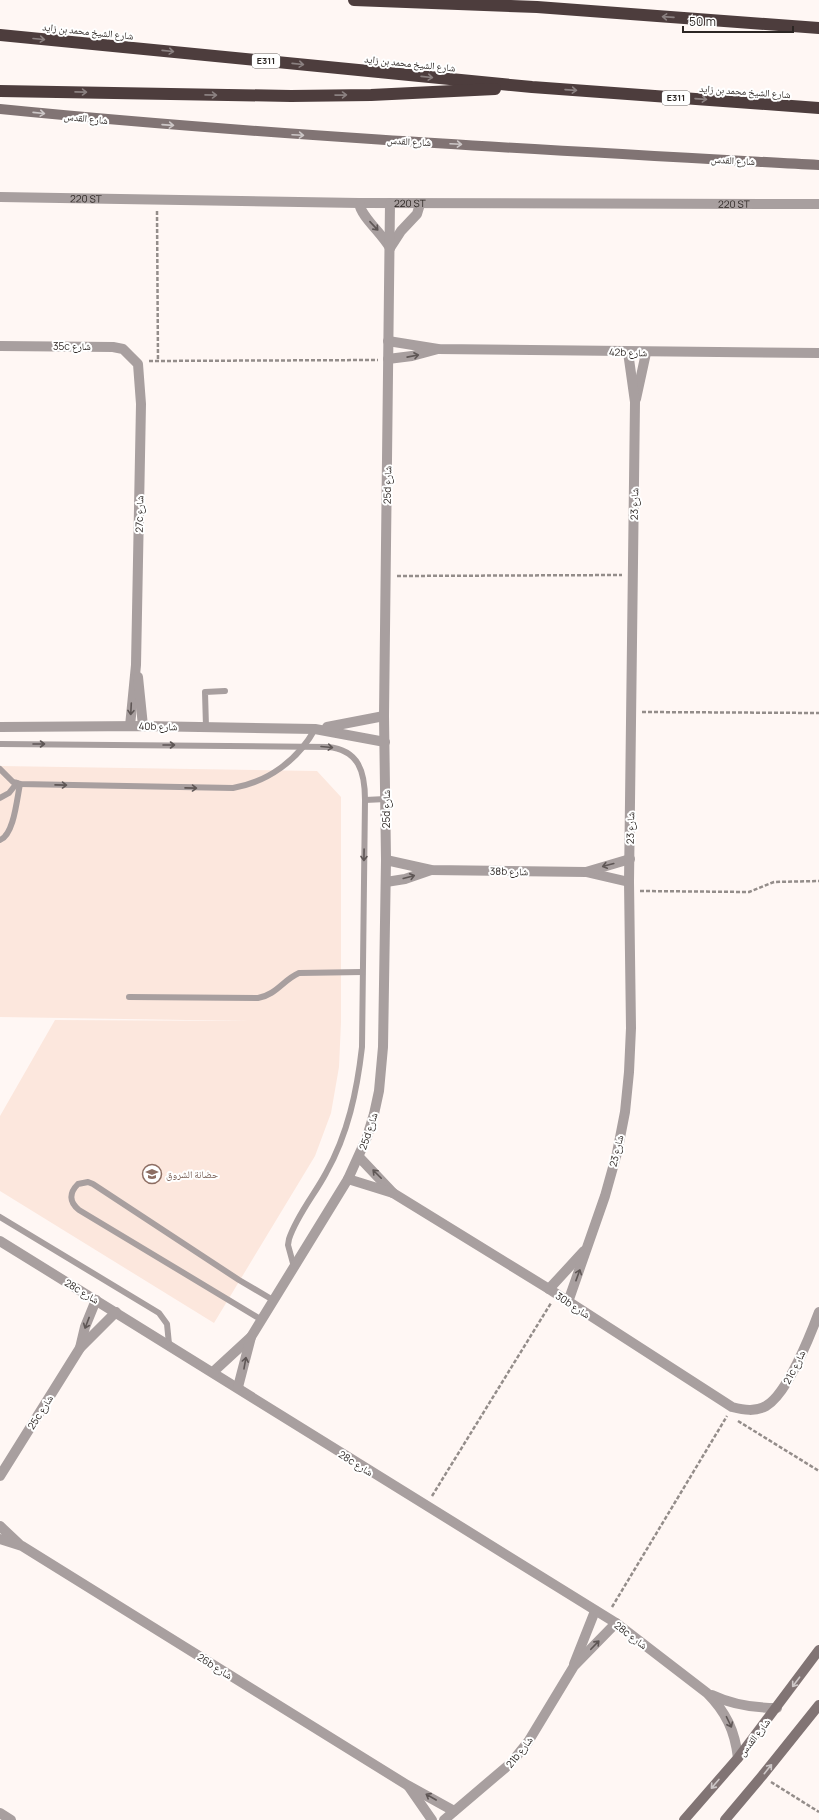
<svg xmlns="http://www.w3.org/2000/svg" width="819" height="1820" font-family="Manrope,'Noto Naskh Arabic',sans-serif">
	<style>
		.built { fill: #fce7dd }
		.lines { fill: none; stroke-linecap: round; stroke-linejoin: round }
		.path { stroke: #948d8a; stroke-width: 2.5; stroke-dasharray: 4 2; stroke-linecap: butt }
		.service { stroke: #a89f9f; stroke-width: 6 }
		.minor { stroke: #a89f9f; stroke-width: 10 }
		.secondary { stroke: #817474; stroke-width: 10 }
		.motorway { stroke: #4d3d3d; stroke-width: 12 }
		.oneway { stroke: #8b8181 }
		.oneway2 { stroke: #cdc7c7 }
		.oneway3 { stroke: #5e5655 }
		.labels { text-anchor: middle; stroke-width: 4; stroke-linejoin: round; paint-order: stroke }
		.shield { fill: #fff; stroke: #6b6765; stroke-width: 1 }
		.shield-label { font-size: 9px; font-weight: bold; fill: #2c2623 }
		.street-label { font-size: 10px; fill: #2c2623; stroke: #fff }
		.education-label { font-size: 10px; fill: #785e54; stroke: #fff; text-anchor: start }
	</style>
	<rect width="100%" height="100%" fill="#fff7f4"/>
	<polygon class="built" points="0,766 317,771 341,797 341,1022 339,1067 331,1113 315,1156 214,1323 0,1191 0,1116 55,1020 249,1021 0,1017"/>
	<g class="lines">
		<g class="path">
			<polyline points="157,211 158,361"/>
			<polyline points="149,361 378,360"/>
			<polyline points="397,576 622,575"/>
			<polyline points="642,712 819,713"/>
			<polyline points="640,891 749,892 774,882 819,881"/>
			<polyline points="738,1421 819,1471"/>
			<polyline points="432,1496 551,1303"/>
			<polyline points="612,1607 727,1416"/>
			<polyline points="771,1782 819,1812"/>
		</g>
		<g class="service">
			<polyline points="206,727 205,692 225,691"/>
			<path d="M 0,744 L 328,747 C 359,750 365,772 365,800 L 362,1047 C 357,1091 348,1134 326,1173 C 315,1194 297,1215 289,1239 L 288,1245 L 294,1267"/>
			<path d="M 0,769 L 13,782 L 20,784 L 233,788 C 268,782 298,760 315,729"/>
			<polyline points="0,798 9,793 17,783"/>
			<polyline points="365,800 386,799"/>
			<path d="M 0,840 C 14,835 17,798 20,784"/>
			<path d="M 129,997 L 258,998 C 276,995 283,980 299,973 L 362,972"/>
			<polyline points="0,1217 159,1313 167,1324 169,1344"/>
			<path d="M 262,1320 L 79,1210 C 69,1202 69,1193 78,1184 L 88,1182 L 93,1184 L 239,1280 L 273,1300"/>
		</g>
		<g class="minor">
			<path id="s1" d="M 0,197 L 359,203 L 819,204"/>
			<path d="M 359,203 C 361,217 382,233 390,248"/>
			<polyline points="390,248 401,231 417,214 420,204"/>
			<polyline points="388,341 438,349 819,353"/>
			<polyline points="0,346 113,347 123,349 138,364 141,404 136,665 130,726"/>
			<polyline points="388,359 412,356 438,349"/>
			<polyline points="636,399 646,353"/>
			<polyline points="138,677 143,726"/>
			<polyline points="0,727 143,726 315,729 385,742"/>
			<polyline points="327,727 384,716"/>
			<polyline points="386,860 431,870 586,872 629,882"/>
			<polyline points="586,872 630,859"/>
			<polyline points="386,882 405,879 431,870"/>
			<polyline points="359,1157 393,1193"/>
			<path d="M 348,1179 L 393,1193 L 549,1289 L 732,1407 C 744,1410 755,1412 766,1406 C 787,1394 810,1336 819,1312"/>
			<path d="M 0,1241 L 616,1623 L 707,1693 C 726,1712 735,1731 738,1758"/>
			<polyline points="549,1289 584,1251"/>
			<polyline points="568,1302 605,1196 617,1153 625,1112 629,1072 631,1028 629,882 635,402 628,352"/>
			<polyline points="80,1348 85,1327 96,1300"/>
			<polyline points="213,1372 251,1337"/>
			<polyline points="238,1387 251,1337 348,1179 367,1137 374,1114 379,1091 383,1047 386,860 384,716 390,203"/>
			<polyline points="0,1476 80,1348 116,1312"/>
			<polyline points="0,1526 19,1544"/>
			<polyline points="0,1539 22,1546 407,1785 454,1811"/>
			<polyline points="574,1664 595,1611"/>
			<path d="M 712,1695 C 733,1705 754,1708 777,1708"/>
			<polyline points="409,1787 432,1820"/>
			<polyline points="0,1813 11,1820"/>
			<polyline points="444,1820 511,1763 528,1742 574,1666 616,1623"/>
		</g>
		<g class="secondary">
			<path d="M 0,109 C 272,136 546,150 819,165"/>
			<polyline points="684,1820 738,1758 819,1650"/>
			<polyline points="725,1820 762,1776 819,1705"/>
		</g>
		<g class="motorway">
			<polyline points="354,0 537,7 819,28"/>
			<polyline points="0,35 532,87 819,108"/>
			<polyline points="0,91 291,96 371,95 495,89"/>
		</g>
	</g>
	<defs><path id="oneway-shaft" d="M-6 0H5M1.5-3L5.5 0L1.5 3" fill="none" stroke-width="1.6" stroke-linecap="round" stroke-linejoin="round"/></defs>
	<g class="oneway">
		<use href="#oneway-shaft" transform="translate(668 17) rotate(-176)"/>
		<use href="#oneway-shaft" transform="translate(39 39) rotate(5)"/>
		<use href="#oneway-shaft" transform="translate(168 51) rotate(6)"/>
		<use href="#oneway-shaft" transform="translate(298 64) rotate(6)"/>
		<use href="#oneway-shaft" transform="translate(427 77) rotate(6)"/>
		<use href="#oneway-shaft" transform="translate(571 90) rotate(4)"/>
		<use href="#oneway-shaft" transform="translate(81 92) rotate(1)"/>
		<use href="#oneway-shaft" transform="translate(211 95) rotate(1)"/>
		<use href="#oneway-shaft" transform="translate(341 95) rotate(-1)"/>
		<use href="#oneway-shaft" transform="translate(701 99) rotate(4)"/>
	</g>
	<g class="oneway2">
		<use href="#oneway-shaft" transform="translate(39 113) rotate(6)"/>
		<use href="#oneway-shaft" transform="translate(168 125) rotate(4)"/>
		<use href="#oneway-shaft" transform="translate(298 135) rotate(3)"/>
		<use href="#oneway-shaft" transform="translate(456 144) rotate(3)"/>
		<use href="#oneway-shaft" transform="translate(796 1682) rotate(127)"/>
		<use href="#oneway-shaft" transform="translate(768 1769) rotate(-51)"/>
		<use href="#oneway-shaft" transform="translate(715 1784) rotate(131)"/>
	</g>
	<g class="oneway3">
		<use href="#oneway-shaft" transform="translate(374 226) rotate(47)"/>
		<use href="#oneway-shaft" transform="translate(413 356) rotate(-11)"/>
		<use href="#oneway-shaft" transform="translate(131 709) rotate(93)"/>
		<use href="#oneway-shaft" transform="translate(39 744)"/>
		<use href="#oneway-shaft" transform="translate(169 745)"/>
		<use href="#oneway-shaft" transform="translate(327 747) rotate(5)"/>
		<use href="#oneway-shaft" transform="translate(61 785) rotate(1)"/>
		<use href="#oneway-shaft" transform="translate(191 788) rotate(1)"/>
		<use href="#oneway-shaft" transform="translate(364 855) rotate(91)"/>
		<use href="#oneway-shaft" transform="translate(608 865) rotate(165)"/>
		<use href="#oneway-shaft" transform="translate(409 877) rotate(-15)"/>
		<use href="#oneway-shaft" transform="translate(377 1174) rotate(-135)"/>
		<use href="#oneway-shaft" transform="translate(578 1275) rotate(-70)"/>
		<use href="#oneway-shaft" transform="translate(87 1323) rotate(111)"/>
		<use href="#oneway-shaft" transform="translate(245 1363) rotate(-80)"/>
		<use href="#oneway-shaft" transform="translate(595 1645) rotate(-46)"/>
		<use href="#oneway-shaft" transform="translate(729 1722) rotate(64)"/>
		<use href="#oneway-shaft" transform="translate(431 1797) rotate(-150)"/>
	</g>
	<defs>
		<g id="school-ring" transform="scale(1)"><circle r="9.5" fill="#fff" stroke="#8d6e63" stroke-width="1.5"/><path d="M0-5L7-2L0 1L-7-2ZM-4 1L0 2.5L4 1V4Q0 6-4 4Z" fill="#8d6e63"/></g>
	</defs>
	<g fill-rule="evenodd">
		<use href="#school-ring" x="152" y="1174"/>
	</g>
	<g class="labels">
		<g class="shield">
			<rect x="252" y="54" width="28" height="14" rx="3"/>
			<rect x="662" y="91" width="28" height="14" rx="3"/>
		</g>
		<g class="shield-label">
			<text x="266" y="64">E311</text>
			<text x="676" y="101">E311</text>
		</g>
		<g class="street-label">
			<text transform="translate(88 31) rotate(6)" y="4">شارع الشيخ محمد بن زايد</text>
			<text transform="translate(410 63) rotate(6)" y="4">شارع الشيخ محمد بن زايد</text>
			<text transform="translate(745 91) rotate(4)" y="4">شارع الشيخ محمد بن زايد</text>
			<text transform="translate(86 118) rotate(6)" y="4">شارع القدس</text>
			<text transform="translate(409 141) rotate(3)" y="4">شارع القدس</text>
			<text transform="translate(733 160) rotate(3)" y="4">شارع القدس</text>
			<text dy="4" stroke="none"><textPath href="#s1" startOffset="86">220 ST</textPath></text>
			<text dy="4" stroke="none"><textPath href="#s1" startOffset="410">220 ST</textPath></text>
			<text dy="4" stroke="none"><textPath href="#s1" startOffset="734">220 ST</textPath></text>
			<text x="72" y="350">35c شارع</text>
			<text transform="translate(628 352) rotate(1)" y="4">42b شارع</text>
			<text transform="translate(387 485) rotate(-89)" y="4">25d شارع</text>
			<text transform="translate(634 504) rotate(-89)" y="4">شارع 23</text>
			<text transform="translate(139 514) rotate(-89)" y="4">27c شارع</text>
			<text transform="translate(158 726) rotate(1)" y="4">40b شارع</text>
			<text transform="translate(386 809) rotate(-90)" y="4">25d شارع</text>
			<text transform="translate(630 828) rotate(-89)" y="4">شارع 23</text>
			<text transform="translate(509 871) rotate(1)" y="4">38b شارع</text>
			<text transform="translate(368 1131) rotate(-72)" y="4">25d شارع</text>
			<text transform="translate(616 1151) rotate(-77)" y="4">شارع 23</text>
			<text transform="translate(82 1291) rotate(31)" y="4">28c شارع</text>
			<text transform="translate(573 1305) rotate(33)" y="4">30b شارع</text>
			<text transform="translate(794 1367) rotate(-63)" y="4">21c شارع</text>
			<text transform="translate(40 1412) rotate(-58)" y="4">25c شارع</text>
			<text transform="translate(356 1463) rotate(32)" y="4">28c شارع</text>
			<text transform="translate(631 1635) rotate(37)" y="4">28c شارع</text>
			<text transform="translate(215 1666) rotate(32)" y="4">26b شارع</text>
			<text transform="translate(754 1737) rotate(-52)" y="4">شارع القدس</text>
			<text transform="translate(519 1752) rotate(-52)" y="4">21b شارع</text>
		</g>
		<g class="education-label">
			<text x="166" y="1178">حضانة الشروق</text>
		</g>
	</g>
	<path d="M683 26v6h110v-6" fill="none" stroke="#2c2623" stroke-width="2"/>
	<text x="689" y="26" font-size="12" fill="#2c2623" stroke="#ffffff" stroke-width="3" paint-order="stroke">50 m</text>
</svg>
